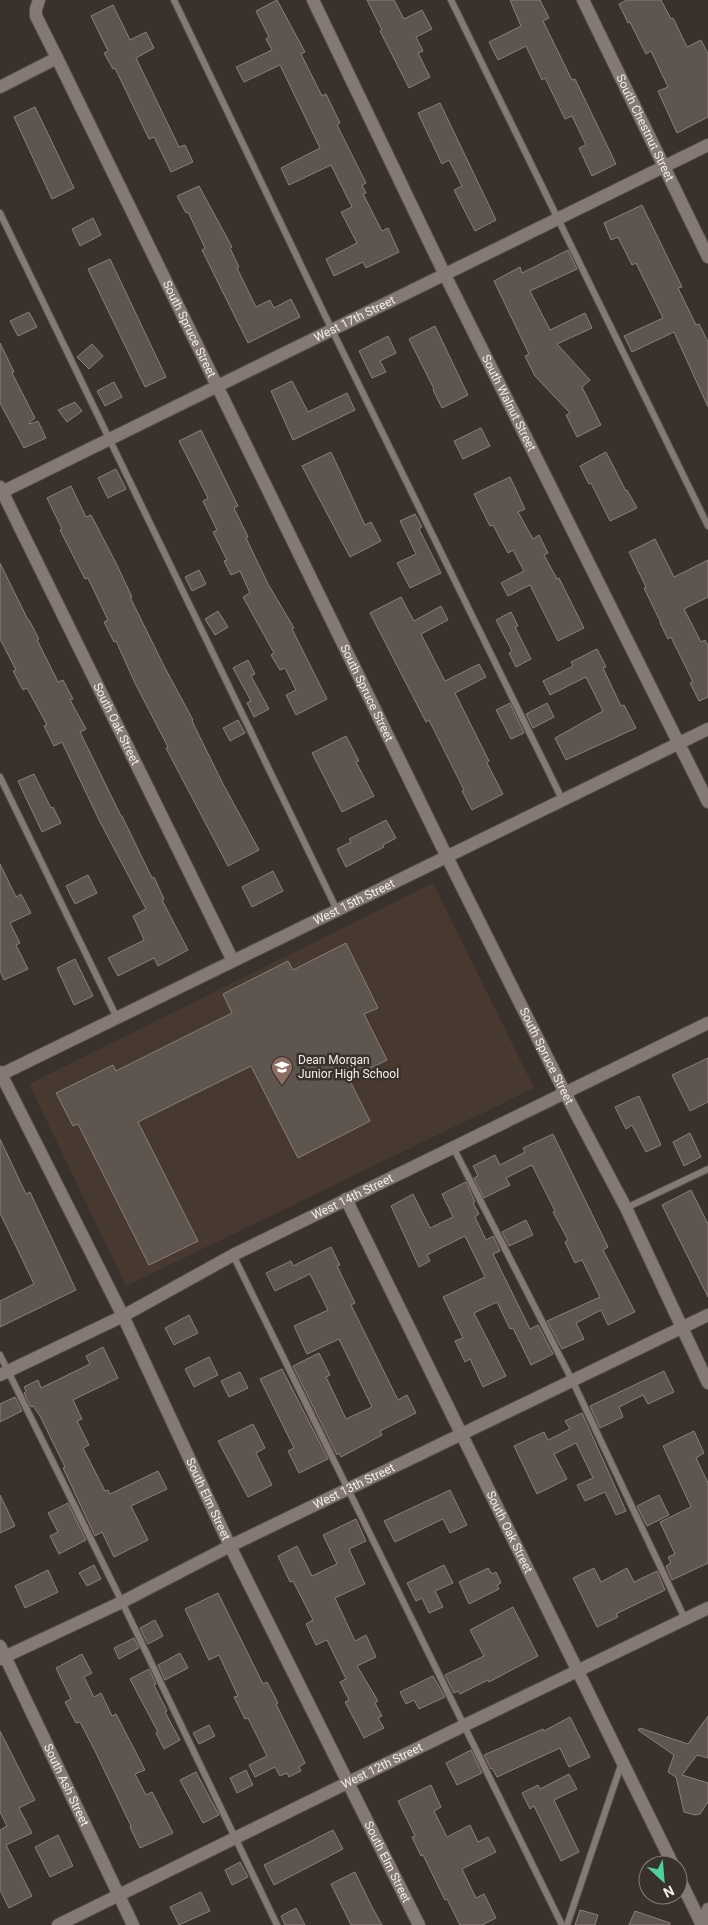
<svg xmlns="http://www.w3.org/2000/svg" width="708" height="1925" font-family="Roboto,sans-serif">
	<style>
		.built { fill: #47392f }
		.building { fill: #5e554e; stroke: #8a8079 }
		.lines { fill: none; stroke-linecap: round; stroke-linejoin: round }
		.lane-casing { stroke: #57504b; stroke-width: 8 }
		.street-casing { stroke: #57504b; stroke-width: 14 }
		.secondary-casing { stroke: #57504b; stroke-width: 14 }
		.lane { stroke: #847a73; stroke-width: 6 }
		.street { stroke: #847a73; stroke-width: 12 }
		.secondary { stroke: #847a73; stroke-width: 12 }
		.labels { text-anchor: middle; stroke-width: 5; stroke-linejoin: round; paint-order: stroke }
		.street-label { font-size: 12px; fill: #f3ede9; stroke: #39312b }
		.poi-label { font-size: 12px; fill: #f3ede9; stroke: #39312b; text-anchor: start }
	</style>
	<rect width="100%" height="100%" fill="#39312b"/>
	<polygon class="built" points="433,883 534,1088 126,1286 29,1084"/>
	<g class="building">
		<polygon points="277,0 305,52 301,54 322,96 326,94 340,123 337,125 366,183 362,185 366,193 363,194 382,231 388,228 399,252 366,268 363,262 334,276 326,259 357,243 341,212 352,207 331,165 289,185 281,168 320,148 280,65 244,82 236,67 272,50 266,39 269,37 256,11"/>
		<polygon points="367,0 394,0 404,19 422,10 432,29 416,37 423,51 418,53 430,77 409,88 380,31 382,30"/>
		<polygon points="510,0 540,0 549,18 543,21 572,80 575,79 616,164 592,176 579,148 586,145 572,116 565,119 545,78 542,80 526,46 498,60 489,42 521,26"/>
		<polygon points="627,0 661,0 671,19 673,18 687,47 701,40 708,54 708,117 677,133 658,91 668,87 651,51 646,54 630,22 628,23 619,4"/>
		<polygon points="113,5 130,40 146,32 154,48 136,58 179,147 185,145 193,162 171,172 154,137 149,139 115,68 113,69 104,53 108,51 91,16"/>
		<polygon points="440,103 496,220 475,231 454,190 462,186 449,160 442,164 418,113"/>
		<polygon points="35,107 74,188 52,199 14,117"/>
		<polygon points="199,186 232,247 230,248 239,267 237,268 256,307 270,300 274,308 291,299 300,317 248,343 202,250 205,248 188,212 186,213 177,196"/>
		<polygon points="642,205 682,287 678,288 696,325 699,324 708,342 708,407 674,332 632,352 624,336 663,318 636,263 632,265 618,237 611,240 604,223"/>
		<polygon points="93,218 101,235 80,246 72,229"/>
		<polygon points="568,250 577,269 530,291 550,330 585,313 592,328 557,344 590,380 582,387 601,425 577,437 566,415 570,413 535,376 525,356 529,354 494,281 520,267 522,273"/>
		<polygon points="110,259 166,377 145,387 88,269"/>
		<polygon points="29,312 37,327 18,336 10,321"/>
		<polygon points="435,326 468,395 442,408 433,390 434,389 409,339"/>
		<polygon points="388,336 396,353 380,361 386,372 372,378 359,351"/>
		<polygon points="0,343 14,372 12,373 35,418 29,423 30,424 38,421 46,438 24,448 0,403"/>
		<polygon points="92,344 103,356 89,369 77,357"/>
		<polygon points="292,381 308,412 347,393 355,410 293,440 271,391"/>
		<polygon points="114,382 122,397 105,406 97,391"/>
		<polygon points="75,402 82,411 67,422 58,410"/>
		<polygon points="481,428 490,446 463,459 454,441"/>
		<polygon points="201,430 238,506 234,508 248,537 246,538 268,584 294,628 292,629 327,699 296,715 286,695 296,690 285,668 280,670 271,655 274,653 243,597 250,593 240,571 231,575 224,561 227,560 213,532 217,530 203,501 208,498 179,441"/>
		<polygon points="331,452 365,525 371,522 381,541 350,557 302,466"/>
		<polygon points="606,452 626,491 627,490 637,508 610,521 591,483 589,484 580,466"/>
		<polygon points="116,469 126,489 108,498 98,478"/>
		<polygon points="510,477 525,509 518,512 533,539 539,535 548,553 544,555 557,579 559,578 584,628 558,641 530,585 508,596 501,583 524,571 513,550 508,553 493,525 490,526 474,494"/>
		<polygon points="71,486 86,517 91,515 116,563 132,597 130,597 165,668 193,720 192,721 223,784 259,850 228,866 166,748 168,747 135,683 116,641 114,642 104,622 108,620 88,578 85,579 60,530 62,529 47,498"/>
		<polygon points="415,514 422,527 419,529 441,573 410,588 397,563 416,554 400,521"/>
		<polygon points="655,539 674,577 708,560 708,597 684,609 701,642 705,640 708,646 708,697 699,701 690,683 693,682 671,637 668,639 660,623 661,623 644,588 646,587 629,552"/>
		<polygon points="0,563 28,620 29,620 39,639 37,640 58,682 63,680 73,699 70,700 86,729 80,732 121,816 122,816 152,878 154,877 164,899 162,900 188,950 158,966 154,958 118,976 108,958 144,940 133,916 146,909 99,820 62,742 54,746 44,726 47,725 27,688 23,690 13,671 16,670 0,639"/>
		<polygon points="199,570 206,584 192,591 185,577"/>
		<polygon points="401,597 414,621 441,606 448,620 421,634 445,681 479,664 486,677 455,693 489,761 487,763 503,794 472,810 462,791 464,790 429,720 426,722 370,613"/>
		<polygon points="218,611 228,627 215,635 205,619"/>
		<polygon points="511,612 518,626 515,627 531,659 516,667 509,653 512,651 496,620"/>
		<polygon points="597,649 606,667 603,668 621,706 624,705 636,728 566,760 555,738 603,711 586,677 550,695 543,681 573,666 571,662"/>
		<polygon points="248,660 255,674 251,676 269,709 254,717 247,703 251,701 233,668"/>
		<polygon points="510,703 524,733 511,739 496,710"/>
		<polygon points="547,703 554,717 533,728 526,714"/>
		<polygon points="238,720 245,733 230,741 223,728"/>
		<polygon points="346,736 359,761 356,762 374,796 342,812 312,753"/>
		<polygon points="34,774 51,808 53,807 61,823 42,832 18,781"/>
		<polygon points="386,820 396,838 383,845 384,847 346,867 337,849 351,842 349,839"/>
		<polygon points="0,864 16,897 21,894 31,913 10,923 20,943 16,945 28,969 4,980 0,971"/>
		<polygon points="273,871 283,891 252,907 242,887"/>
		<polygon points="88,875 97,893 75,904 66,886"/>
		<polygon points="346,943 378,1008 364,1014 387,1060 349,1079 370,1121 298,1158 251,1066 138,1122 198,1241 149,1265 78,1124 73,1126 56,1093 113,1065 116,1071 232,1013 223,994 288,961 293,970"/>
		<polygon points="75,959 93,996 74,1005 57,968"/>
		<polygon points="708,1058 708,1102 690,1111 672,1075"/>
		<polygon points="639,1096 661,1145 646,1152 632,1125 626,1129 615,1107"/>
		<polygon points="690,1133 701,1157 684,1166 673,1142"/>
		<polygon points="553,1134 608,1247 603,1250 635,1312 608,1325 601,1310 576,1323 584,1339 562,1349 547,1321 600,1297 582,1260 575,1263 565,1242 568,1240 553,1212 555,1211 532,1165 506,1178 510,1185 484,1198 474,1178 478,1176 473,1166 495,1155 500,1165 525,1152 523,1148"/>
		<polygon points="0,1139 26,1194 30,1192 76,1290 0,1327 0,1301 34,1284 0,1213"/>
		<polygon points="466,1182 475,1202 473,1203 479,1214 475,1217 486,1240 493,1236 500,1251 493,1254 530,1329 538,1325 553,1354 531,1365 513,1328 510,1329 497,1302 474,1313 506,1376 483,1387 470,1359 465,1362 455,1341 463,1338 443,1297 485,1277 465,1236 427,1255 430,1261 419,1267 391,1206 413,1194 430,1228 453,1217 442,1194"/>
		<polygon points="691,1190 708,1224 708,1297 662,1205"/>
		<polygon points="526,1220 533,1235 509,1246 502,1232"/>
		<polygon points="331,1247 340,1265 337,1266 355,1303 351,1305 398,1400 407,1395 416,1413 380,1431 382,1435 341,1457 339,1453 337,1455 293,1366 319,1353 330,1375 326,1377 346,1419 372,1407 339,1339 307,1354 294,1326 328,1310 310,1274 275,1291 266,1273 291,1261 293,1266"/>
		<polygon points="189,1315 198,1333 174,1345 165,1328"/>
		<polygon points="103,1347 118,1378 73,1400 82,1419 77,1421 89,1445 83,1448 105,1491 108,1490 110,1494 158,1471 167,1489 131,1506 148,1540 114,1557 102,1532 95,1536 63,1468 65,1467 40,1416 33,1406 31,1407 24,1393 26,1391 24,1387 38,1380 41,1388 90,1364 86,1356"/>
		<polygon points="209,1357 218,1375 194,1387 185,1369"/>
		<polygon points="282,1369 328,1459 299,1473 288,1451 294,1448 260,1379"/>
		<polygon points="664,1371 674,1392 648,1404 643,1395 619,1407 623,1417 600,1428 590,1406"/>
		<polygon points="240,1372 248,1388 229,1397 221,1381"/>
		<polygon points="15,1397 22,1411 0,1422 0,1404"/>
		<polygon points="582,1413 626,1511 616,1515 605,1492 585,1501 577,1485 593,1478 576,1443 554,1454 567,1479 537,1494 514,1446 544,1432 548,1440 570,1429 565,1421"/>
		<polygon points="253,1424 265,1448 256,1453 272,1485 248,1497 218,1441"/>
		<polygon points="694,1431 704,1453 696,1458 708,1483 708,1563 672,1580 666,1566 671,1563 668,1557 675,1554 660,1522 691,1507 663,1446"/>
		<polygon points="450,1490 467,1525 450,1533 443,1519 395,1542 384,1521"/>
		<polygon points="0,1495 15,1526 0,1533"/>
		<polygon points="659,1495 669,1515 647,1526 637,1506"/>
		<polygon points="68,1503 86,1540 59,1554 50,1536 58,1532 48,1513"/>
		<polygon points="356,1519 366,1541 349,1549 365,1584 335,1598 355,1641 366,1635 376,1657 357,1666 378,1701 375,1703 382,1716 378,1718 384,1728 364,1738 345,1702 349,1700 340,1682 346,1679 327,1640 316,1645 306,1624 313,1620 293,1581 290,1582 278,1556 297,1546 312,1576 337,1564 323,1535"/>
		<polygon points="94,1565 101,1579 87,1586 79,1573"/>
		<polygon points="444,1565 453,1583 435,1591 443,1607 429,1613 422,1598 416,1601 407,1583"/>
		<polygon points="488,1568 492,1574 496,1572 501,1583 497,1585 499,1589 469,1604 459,1582"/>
		<polygon points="594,1568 601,1582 627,1568 634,1582 657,1571 665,1590 616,1614 618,1617 597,1627 573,1578"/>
		<polygon points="48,1570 58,1592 25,1608 15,1586"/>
		<polygon points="218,1593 263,1684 267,1682 278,1703 276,1704 305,1763 299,1767 301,1771 289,1777 287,1773 280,1776 275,1767 255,1777 249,1765 267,1756 248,1718 245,1719 234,1697 238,1696 219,1655 209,1660 208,1658 185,1609"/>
		<polygon points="513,1607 538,1656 489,1682 488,1680 460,1694 458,1691 454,1693 445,1675 484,1656 470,1630"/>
		<polygon points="155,1620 163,1636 148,1644 140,1628"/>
		<polygon points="134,1638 139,1648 119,1659 114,1648"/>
		<polygon points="180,1653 188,1668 165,1680 158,1665"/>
		<polygon points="82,1654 92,1673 84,1677 94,1697 101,1693 112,1716 116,1714 145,1770 135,1774 146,1795 152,1792 173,1833 140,1848 130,1827 131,1826 95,1751 80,1722 76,1723 65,1702 71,1699 56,1668"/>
		<polygon points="149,1669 156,1684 154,1685 167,1711 165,1712 180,1740 164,1749 156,1733 158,1732 130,1679"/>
		<polygon points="433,1676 445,1697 419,1709 414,1700 406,1704 400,1692"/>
		<polygon points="708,1716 708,1758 697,1755 682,1775 708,1783 708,1802 700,1814 695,1815 684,1812 676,1777 668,1772 674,1755 638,1730 640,1728 688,1744"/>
		<polygon points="570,1717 590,1757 569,1767 560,1748 497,1777 492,1768 491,1769 484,1755 543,1729 544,1731"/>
		<polygon points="209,1725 215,1736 199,1744 193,1733"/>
		<polygon points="0,1731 35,1800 19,1808 32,1833 6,1845 32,1896 9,1908 0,1890 0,1830 7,1826 0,1812"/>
		<polygon points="471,1750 482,1773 457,1785 446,1763"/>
		<polygon points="246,1770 253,1785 237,1793 230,1778"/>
		<polygon points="196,1772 219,1815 203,1823 180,1780"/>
		<polygon points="569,1774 577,1789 554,1800 579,1852 561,1861 534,1806 530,1809 522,1793 538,1785 540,1789"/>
		<polygon points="431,1785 441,1807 434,1811 447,1837 470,1825 478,1842 488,1837 496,1852 462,1869 476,1898 484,1894 496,1918 482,1925 460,1925 447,1899 445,1900 423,1855 421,1856 412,1837 415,1836 398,1801"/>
		<polygon points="333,1830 343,1849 274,1885 264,1865"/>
		<polygon points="58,1835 73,1866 50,1877 35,1847"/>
		<polygon points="240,1862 248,1877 232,1885 225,1870"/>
		<polygon points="355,1872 372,1907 382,1925 351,1925 331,1884"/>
		<polygon points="201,1892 210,1911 179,1925 170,1907"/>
		<polygon points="296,1908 305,1925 285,1925 281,1916"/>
		<polygon points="580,1910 598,1915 595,1925 575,1925"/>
		<polygon points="635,1911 670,1923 670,1925 629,1925"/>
	</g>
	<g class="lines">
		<g class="lane-casing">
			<g id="lane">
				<polyline points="174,0 332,330 562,799"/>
				<polyline points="451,0 708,526"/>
				<polyline points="0,213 337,910"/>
				<polyline points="0,777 117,1018"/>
				<polyline points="453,1147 573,1382 685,1619"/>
				<polyline points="626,1208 708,1169"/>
				<polyline points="233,1255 562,1925"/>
				<polyline points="0,1355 122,1602 277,1925"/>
				<polyline points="567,1925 622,1762"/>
			</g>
		</g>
		<g class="street-casing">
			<g id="street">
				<path id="s1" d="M 39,0 L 36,9 L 36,16 L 57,58 L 447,857 L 565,1093 L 626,1208 L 708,1383"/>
				<path id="s2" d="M 313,0 L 445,275 L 708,802"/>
				<path id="s3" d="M 583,0 L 708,257"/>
				<polyline points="0,87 57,58"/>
				<path id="s4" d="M 0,487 L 233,961"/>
				<path id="s5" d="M 0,493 L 708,145"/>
				<path id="s6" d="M 0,1072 L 123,1316 L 230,1546 L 419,1925"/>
				<path id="s7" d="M 0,1075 L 708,729"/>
				<path id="s8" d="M 346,1199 L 673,1865"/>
				<path id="s9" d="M 0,1375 L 123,1316 L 233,1255 L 708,1023"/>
				<path id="s10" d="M 0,1646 L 133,1925"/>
				<path id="s11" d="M 0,1659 L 122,1602 L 230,1546 L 708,1315"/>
				<polyline points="678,1876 702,1925"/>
				<path id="s12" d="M 58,1925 L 463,1726 L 708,1608"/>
			</g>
		</g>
		<g class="secondary-casing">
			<polyline id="secondary" points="702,1925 708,1909"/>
		</g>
		<use href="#lane" class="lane"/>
		<use href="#street" class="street"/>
		<use href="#secondary" class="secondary"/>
	</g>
	<defs>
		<g id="school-pin" transform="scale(1.125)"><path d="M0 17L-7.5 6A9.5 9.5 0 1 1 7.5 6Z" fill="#8d6e63" stroke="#39312b"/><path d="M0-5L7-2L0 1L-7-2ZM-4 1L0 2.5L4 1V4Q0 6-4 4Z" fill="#fff"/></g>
	</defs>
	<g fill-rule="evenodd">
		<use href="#school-pin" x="282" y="1067"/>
	</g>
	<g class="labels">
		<g class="street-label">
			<text dy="4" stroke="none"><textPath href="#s3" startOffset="142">South Chestnut Street</textPath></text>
			<text dy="4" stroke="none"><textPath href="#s5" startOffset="395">West 17th Street</textPath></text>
			<text dy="4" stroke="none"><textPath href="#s1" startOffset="365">South Spruce Street</textPath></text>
			<text dy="4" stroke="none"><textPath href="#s2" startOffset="448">South Walnut Street</textPath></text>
			<text dy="4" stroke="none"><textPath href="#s1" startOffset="770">South Spruce Street</textPath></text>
			<text dy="4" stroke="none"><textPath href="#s4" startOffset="264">South Oak Street</textPath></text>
			<text dy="4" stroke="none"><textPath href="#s7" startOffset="394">West 15th Street</textPath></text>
			<text dy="4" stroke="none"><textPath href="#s1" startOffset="1175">South Spruce Street</textPath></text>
			<text dy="4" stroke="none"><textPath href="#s9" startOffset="395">West 14th Street</textPath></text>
			<text dy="4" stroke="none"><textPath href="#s11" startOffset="394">West 13th Street</textPath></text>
			<text dy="4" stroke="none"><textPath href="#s6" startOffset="475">South Elm Street</textPath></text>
			<text dy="4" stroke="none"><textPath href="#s8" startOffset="371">South Oak Street</textPath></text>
			<text dy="4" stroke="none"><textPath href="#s12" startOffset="361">West 12th Street</textPath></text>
			<text dy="4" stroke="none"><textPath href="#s10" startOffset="154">South Ash Street</textPath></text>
			<text dy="4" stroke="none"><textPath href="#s6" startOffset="880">South Elm Street</textPath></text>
		</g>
		<g class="poi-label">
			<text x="298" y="1064">Dean Morgan<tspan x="298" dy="14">Junior High School</tspan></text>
		</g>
	</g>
	<g transform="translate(663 1880) rotate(154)"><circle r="24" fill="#39312b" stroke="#837c77"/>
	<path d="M0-4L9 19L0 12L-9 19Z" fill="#4dd39a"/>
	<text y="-8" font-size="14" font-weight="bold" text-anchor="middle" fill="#f3ede9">N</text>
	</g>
</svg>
